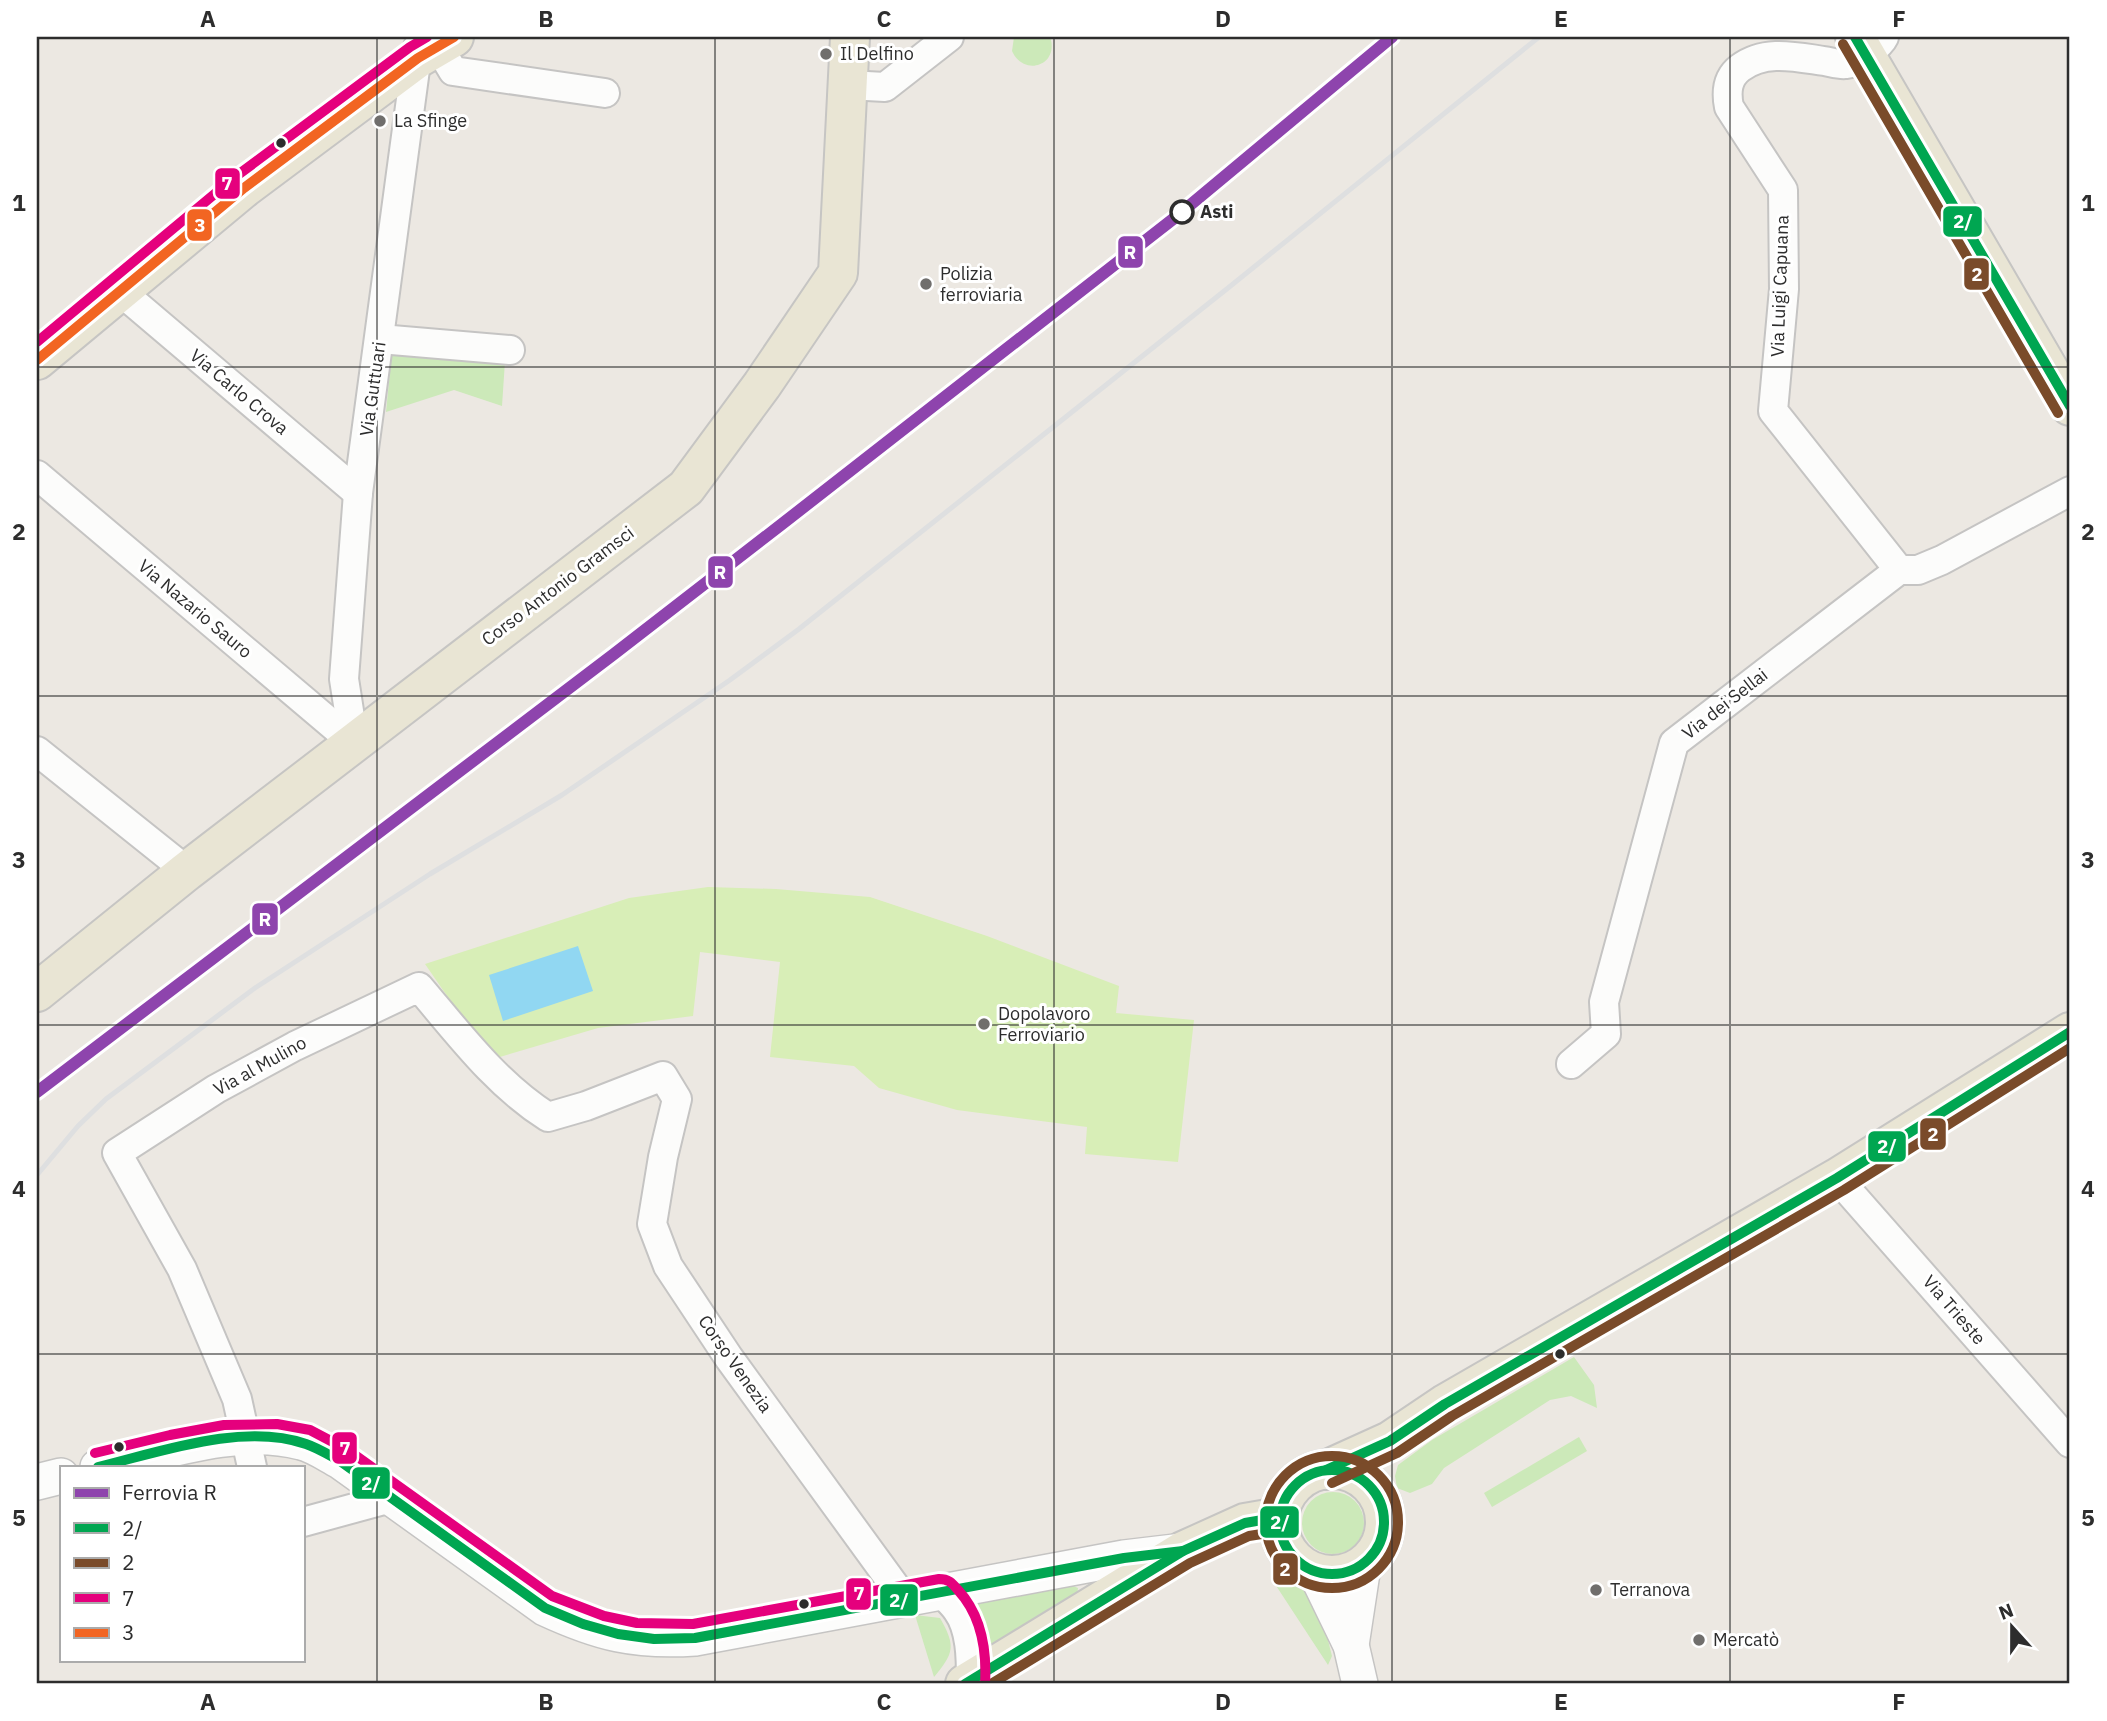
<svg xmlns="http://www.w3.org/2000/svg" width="2107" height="1721" font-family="'IBM Plex Sans',sans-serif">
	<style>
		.green { fill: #cce9b9 }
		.pitch { fill: #d8eeb7 }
		.water { fill: #91d7f2 }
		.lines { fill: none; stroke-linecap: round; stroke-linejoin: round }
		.minor-casing { stroke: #c5c4c3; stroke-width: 32 }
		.tertiary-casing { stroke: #c5c4c3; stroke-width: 38 }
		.primary-casing { stroke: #c6c5c3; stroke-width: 42 }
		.minor { stroke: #fcfcfb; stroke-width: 28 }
		.tertiary { stroke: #fcfcfb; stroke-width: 35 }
		.primary { stroke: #e9e5d4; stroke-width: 38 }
		.rail { stroke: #dedfe0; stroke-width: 5 }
		.bus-1-casing { stroke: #fff; stroke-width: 16 }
		.bus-2-casing { stroke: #fff; stroke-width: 16 }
		.bus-3-casing { stroke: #fff; stroke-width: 16 }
		.bus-4-casing { stroke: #fff; stroke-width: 16 }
		.bus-1 { stroke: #00a651; stroke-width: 10 }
		.bus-2 { stroke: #7a4b2a; stroke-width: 10 }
		.bus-3 { stroke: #e5007d; stroke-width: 10 }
		.bus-4 { stroke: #f26522; stroke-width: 10 }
		.rail-1-casing { stroke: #fff; stroke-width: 18 }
		.rail-1 { stroke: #8e44ad; stroke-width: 12 }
		.grid { fill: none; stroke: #2d2d2d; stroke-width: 2; stroke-opacity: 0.55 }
		.poi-dot { fill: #706e6c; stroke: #fff; stroke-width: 2.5 }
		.bus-dot { fill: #2d2d2d; stroke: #fff; stroke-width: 2.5 }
		.stop-dot { fill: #fff; stroke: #2d2d2d; stroke-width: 3.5 }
		.labels { text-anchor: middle; stroke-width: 6; stroke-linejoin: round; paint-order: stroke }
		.poi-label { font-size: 18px; fill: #2d2d2d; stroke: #fff; text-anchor: start }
		.stop-label { font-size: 18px; font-weight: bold; fill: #2d2d2d; stroke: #fff; text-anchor: start }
		.street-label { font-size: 18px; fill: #2d2d2d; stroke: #fff }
		.line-badge { stroke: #fff; stroke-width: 2.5 }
		.badge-label { font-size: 19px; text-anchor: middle; font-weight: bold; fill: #fff }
		.neatline { fill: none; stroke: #2d2d2d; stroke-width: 2.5 }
		.grid-label { font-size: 23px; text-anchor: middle; font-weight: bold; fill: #2d2d2d }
	</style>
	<rect width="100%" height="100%" fill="#ece8e2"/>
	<g class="green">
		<path d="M 1014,37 L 1050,37 C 1060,65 1024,78 1012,51 Z"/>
		<polygon points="392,352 505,361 502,406 454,390 386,412"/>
		<polygon points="1574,1357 1594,1385 1597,1408 1571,1396 1550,1400 1444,1468 1432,1484 1410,1493 1397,1488 1395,1476 1398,1465 1432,1440"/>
		<polygon points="1579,1437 1587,1451 1492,1507 1484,1493"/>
		<circle cx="1333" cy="1523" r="31"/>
		<path d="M 1278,1574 C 1321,1589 1322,1617 1332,1656 L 1328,1665 L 1271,1578 Z"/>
		<polygon points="1071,1585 1078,1588 1077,1596 987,1651 984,1625 971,1602"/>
		<path d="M 915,1615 L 940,1618 C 956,1646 954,1653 934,1677 Z"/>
	</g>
	<polygon class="pitch" points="708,887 776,889 870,897 987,936 1119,986 1116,1013 1194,1020 1178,1162 1085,1154 1087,1127 957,1110 879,1088 854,1066 770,1057 780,962 700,952 693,1016 598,1028 493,1059 483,1048 425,964 629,898"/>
	<polygon class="water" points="578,946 593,991 503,1021 489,975"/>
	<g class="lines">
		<g class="minor-casing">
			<g id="minor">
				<path d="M 1884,37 C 1880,46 1856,63 1846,64 C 1839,65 1831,62 1824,61 C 1796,57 1765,49 1740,68 C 1727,78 1726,92 1729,107 L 1783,190 L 1784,289 L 1773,411 L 1899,570"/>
				<polyline points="438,46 453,71 605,93"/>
				<polyline points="848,85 885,87 949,37"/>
				<polyline points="120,291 358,493"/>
				<polyline points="380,339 510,350"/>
				<polyline points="37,475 354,743"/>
				<polyline points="354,743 344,679 358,493 418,47"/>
				<polyline points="37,751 187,871"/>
				<polyline points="1571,1064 1606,1034 1604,1002 1674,743 1899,570 1918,570 1942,560 2070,491"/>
				<polyline points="1837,1178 2070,1443"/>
				<path d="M 252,1467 L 237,1399 L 182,1269 L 117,1153 L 216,1089 L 295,1046 L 419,987 C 459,1034 496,1084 548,1117 L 586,1106 L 663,1076 L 677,1099 L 663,1157 L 652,1224 L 668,1266 L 729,1358 L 905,1600"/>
				<polyline points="303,1522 391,1498"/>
				<path d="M 942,1593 C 947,1599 953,1604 957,1610 C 971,1629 971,1658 971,1681"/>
			</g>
		</g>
		<g class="tertiary-casing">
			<g id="tertiary">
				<path d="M 98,1467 C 161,1453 237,1425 301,1442 C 314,1445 327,1454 340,1461 L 545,1608 C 599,1633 635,1642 695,1638 L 1124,1558 L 1183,1551"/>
				<polyline points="37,1482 61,1476"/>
				<polyline points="1316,1573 1351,1645 1360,1684"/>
				<polyline points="1351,1645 1363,1566"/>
			</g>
		</g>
		<g class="primary-casing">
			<g id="primary">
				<polyline points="1855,37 2070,406"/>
				<polyline points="37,360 244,188 418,58 454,37"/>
				<polyline points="37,992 187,871 686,488 762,385 838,273 850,37"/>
				<circle cx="1332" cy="1522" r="53"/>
				<polyline points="1326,1470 1390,1441 1445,1404 1837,1178 2070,1032"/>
				<polyline points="965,1684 1183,1551 1245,1523 1279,1517"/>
			</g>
		</g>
		<use href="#minor" class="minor"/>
		<use href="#tertiary" class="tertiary"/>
		<use href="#primary" class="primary"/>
		<polyline class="rail" points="37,1175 78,1126 106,1099 255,988 430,874 562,795 730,680 799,629 1228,288 1539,37"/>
		<g class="bus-1-casing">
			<g id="bus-1">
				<polyline points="1855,37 2070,406"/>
				<path d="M 98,1467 C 160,1452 243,1422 306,1444 C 318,1448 329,1455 340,1461 L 545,1608 L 583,1624 L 618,1634 L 654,1639 L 695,1638 L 1124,1558 L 1183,1551"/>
				<circle cx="1332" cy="1522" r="52"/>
				<polyline points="1326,1470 1390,1441 1445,1404 1837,1178 2070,1032"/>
				<polyline points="965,1684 1183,1551 1245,1523 1279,1517"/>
			</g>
		</g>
		<g class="bus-2-casing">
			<g id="bus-2">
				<polyline points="1843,44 2058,413"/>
				<circle cx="1332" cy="1522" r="66"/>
				<polyline points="1332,1483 1397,1453 1452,1416 1844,1190 2070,1048"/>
				<polyline points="991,1684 1190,1563 1249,1536 1281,1531"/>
			</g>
		</g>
		<g class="bus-3-casing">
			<g id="bus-3">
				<polyline points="37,342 235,177 410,47 427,37"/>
				<path d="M 95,1453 L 170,1435 L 224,1425 L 277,1424 L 310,1430 L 348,1450 L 552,1596 L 604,1616 L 637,1623 L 693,1624 L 939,1579 C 949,1579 952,1583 958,1590 C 982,1616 987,1650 985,1684"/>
			</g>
		</g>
		<g class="bus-4-casing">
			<polyline id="bus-4" points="37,360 244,188 418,58 454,37"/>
		</g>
		<use href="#bus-1" class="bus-1"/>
		<use href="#bus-2" class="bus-2"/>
		<use href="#bus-3" class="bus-3"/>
		<use href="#bus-4" class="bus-4"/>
		<g class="rail-1-casing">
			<polyline id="rail-1" points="37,1092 614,654 782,524 1177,216 1392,37"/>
		</g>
		<use href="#rail-1" class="rail-1"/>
	</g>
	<path class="grid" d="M 377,37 L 377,1684M 715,37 L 715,1684M 1054,37 L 1054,1684M 1392,37 L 1392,1684M 1730,37 L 1730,1684M 37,367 L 2070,367M 37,696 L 2070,696M 37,1025 L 2070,1025M 37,1354 L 2070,1354"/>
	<g class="poi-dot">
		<circle cx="826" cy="54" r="7"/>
		<circle cx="380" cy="121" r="7"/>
		<circle cx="926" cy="284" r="7"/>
		<circle cx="984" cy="1024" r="7"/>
		<circle cx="1596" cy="1590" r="7"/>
		<circle cx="1699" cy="1640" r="7"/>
	</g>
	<g class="bus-dot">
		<circle cx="281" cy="143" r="6"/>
		<circle cx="1560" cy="1354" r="6"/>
		<circle cx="119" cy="1447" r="6"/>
		<circle cx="804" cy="1604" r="6"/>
	</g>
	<circle class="stop-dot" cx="1182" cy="212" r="11"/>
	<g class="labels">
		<g class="poi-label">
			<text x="840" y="60">Il Delfino</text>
			<text x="394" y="127">La Sfinge</text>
			<text x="940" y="280">Polizia<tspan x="940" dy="21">ferroviaria</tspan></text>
			<text x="998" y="1020">Dopolavoro<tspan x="998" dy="21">Ferroviario</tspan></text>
			<text x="1610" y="1596">Terranova</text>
			<text x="1713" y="1646">Mercatò</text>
		</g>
		<g class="stop-label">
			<text x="1200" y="218">Asti</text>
		</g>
		<g class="street-label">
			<text transform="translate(1780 286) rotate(-88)" y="6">Via Luigi Capuana</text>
			<text transform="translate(373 389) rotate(-82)" y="6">Via Guttuari</text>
			<text transform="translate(239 392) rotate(40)" y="6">Via Carlo Crova</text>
			<text transform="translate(558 586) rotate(-37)" y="6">Corso Antonio Gramsci</text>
			<text transform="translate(195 609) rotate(40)" y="6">Via Nazario Sauro</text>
			<text transform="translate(1725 704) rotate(-38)" y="6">Via dei Sellai</text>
			<text transform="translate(260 1066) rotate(-29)" y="6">Via al Mulino</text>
			<text transform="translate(1954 1310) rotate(49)" y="6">Via Trieste</text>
			<text transform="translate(735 1364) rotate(55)" y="6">Corso Venezia</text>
		</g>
	</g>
	<g class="line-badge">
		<rect x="214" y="167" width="27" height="33" rx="7" fill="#e5007d"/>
		<rect x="1942" y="205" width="41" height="33" rx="7" fill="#00a651"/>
		<rect x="186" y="208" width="27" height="34" rx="7" fill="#f26522"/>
		<rect x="1117" y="235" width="27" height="34" rx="7" fill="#8e44ad"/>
		<rect x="1963" y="257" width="27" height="34" rx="7" fill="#7a4b2a"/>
		<rect x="707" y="555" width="27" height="34" rx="7" fill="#8e44ad"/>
		<rect x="251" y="902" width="28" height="34" rx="7" fill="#8e44ad"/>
		<rect x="1919" y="1117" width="28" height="34" rx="7" fill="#7a4b2a"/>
		<rect x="1867" y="1130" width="40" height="33" rx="7" fill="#00a651"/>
		<rect x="331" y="1431" width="27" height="34" rx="7" fill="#e5007d"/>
		<rect x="351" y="1466" width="40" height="34" rx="7" fill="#00a651"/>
		<rect x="1259" y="1505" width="41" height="34" rx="7" fill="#00a651"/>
		<rect x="1272" y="1552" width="27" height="34" rx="7" fill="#7a4b2a"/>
		<rect x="845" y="1577" width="27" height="34" rx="7" fill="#e5007d"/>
		<rect x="879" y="1583" width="40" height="34" rx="7" fill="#00a651"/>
	</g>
	<g class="badge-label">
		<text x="227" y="190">7</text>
		<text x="1963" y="228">2/</text>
		<text x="200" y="232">3</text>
		<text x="1130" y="259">R</text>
		<text x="1977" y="281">2</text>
		<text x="720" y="579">R</text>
		<text x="265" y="926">R</text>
		<text x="1933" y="1141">2</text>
		<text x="1887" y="1153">2/</text>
		<text x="345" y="1455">7</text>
		<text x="371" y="1490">2/</text>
		<text x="1280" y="1529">2/</text>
		<text x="1285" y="1576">2</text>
		<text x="859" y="1600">7</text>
		<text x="899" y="1607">2/</text>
	</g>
	<rect width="2107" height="1721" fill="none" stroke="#ffffff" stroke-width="77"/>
	<rect x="60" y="1466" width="245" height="196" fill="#ffffff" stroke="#ababab" stroke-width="2"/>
	<rect x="74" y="1488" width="35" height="10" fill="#8e44ad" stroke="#ababab" stroke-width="2"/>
	<text x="122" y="1500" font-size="21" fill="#2d2d2d">Ferrovia R</text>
	<rect x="74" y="1523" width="35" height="10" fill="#00a651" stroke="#ababab" stroke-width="2"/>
	<text x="122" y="1536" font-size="21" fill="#2d2d2d">2/</text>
	<rect x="74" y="1558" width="35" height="10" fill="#7a4b2a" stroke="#ababab" stroke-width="2"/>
	<text x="122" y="1570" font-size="21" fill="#2d2d2d">2</text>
	<rect x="74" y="1593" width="35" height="10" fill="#e5007d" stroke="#ababab" stroke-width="2"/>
	<text x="122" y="1606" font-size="21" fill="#2d2d2d">7</text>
	<rect x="74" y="1628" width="35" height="10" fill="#f26522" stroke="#ababab" stroke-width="2"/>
	<text x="122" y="1640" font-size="21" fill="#2d2d2d">3</text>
	<g transform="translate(2012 1627) rotate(339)" stroke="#ffffff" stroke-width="5" paint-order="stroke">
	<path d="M0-5L12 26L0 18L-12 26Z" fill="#2d2d2d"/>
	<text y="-10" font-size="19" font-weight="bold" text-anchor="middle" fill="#2d2d2d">N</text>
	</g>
	<rect x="38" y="38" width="2030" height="1644" class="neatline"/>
	<g class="grid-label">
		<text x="208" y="27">A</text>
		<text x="546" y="27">B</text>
		<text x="884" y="27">C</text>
		<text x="1223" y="27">D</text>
		<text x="1561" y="27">E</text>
		<text x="1899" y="27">F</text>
		<text x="19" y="211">1</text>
		<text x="2088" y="211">1</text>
		<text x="19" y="540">2</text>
		<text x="2088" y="540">2</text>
		<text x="19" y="868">3</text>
		<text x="2088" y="868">3</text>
		<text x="19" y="1197">4</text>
		<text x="2088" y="1197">4</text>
		<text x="19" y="1526">5</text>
		<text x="2088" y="1526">5</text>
		<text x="208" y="1710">A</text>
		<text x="546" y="1710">B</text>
		<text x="884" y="1710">C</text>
		<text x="1223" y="1710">D</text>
		<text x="1561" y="1710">E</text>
		<text x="1899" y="1710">F</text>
	</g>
</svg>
